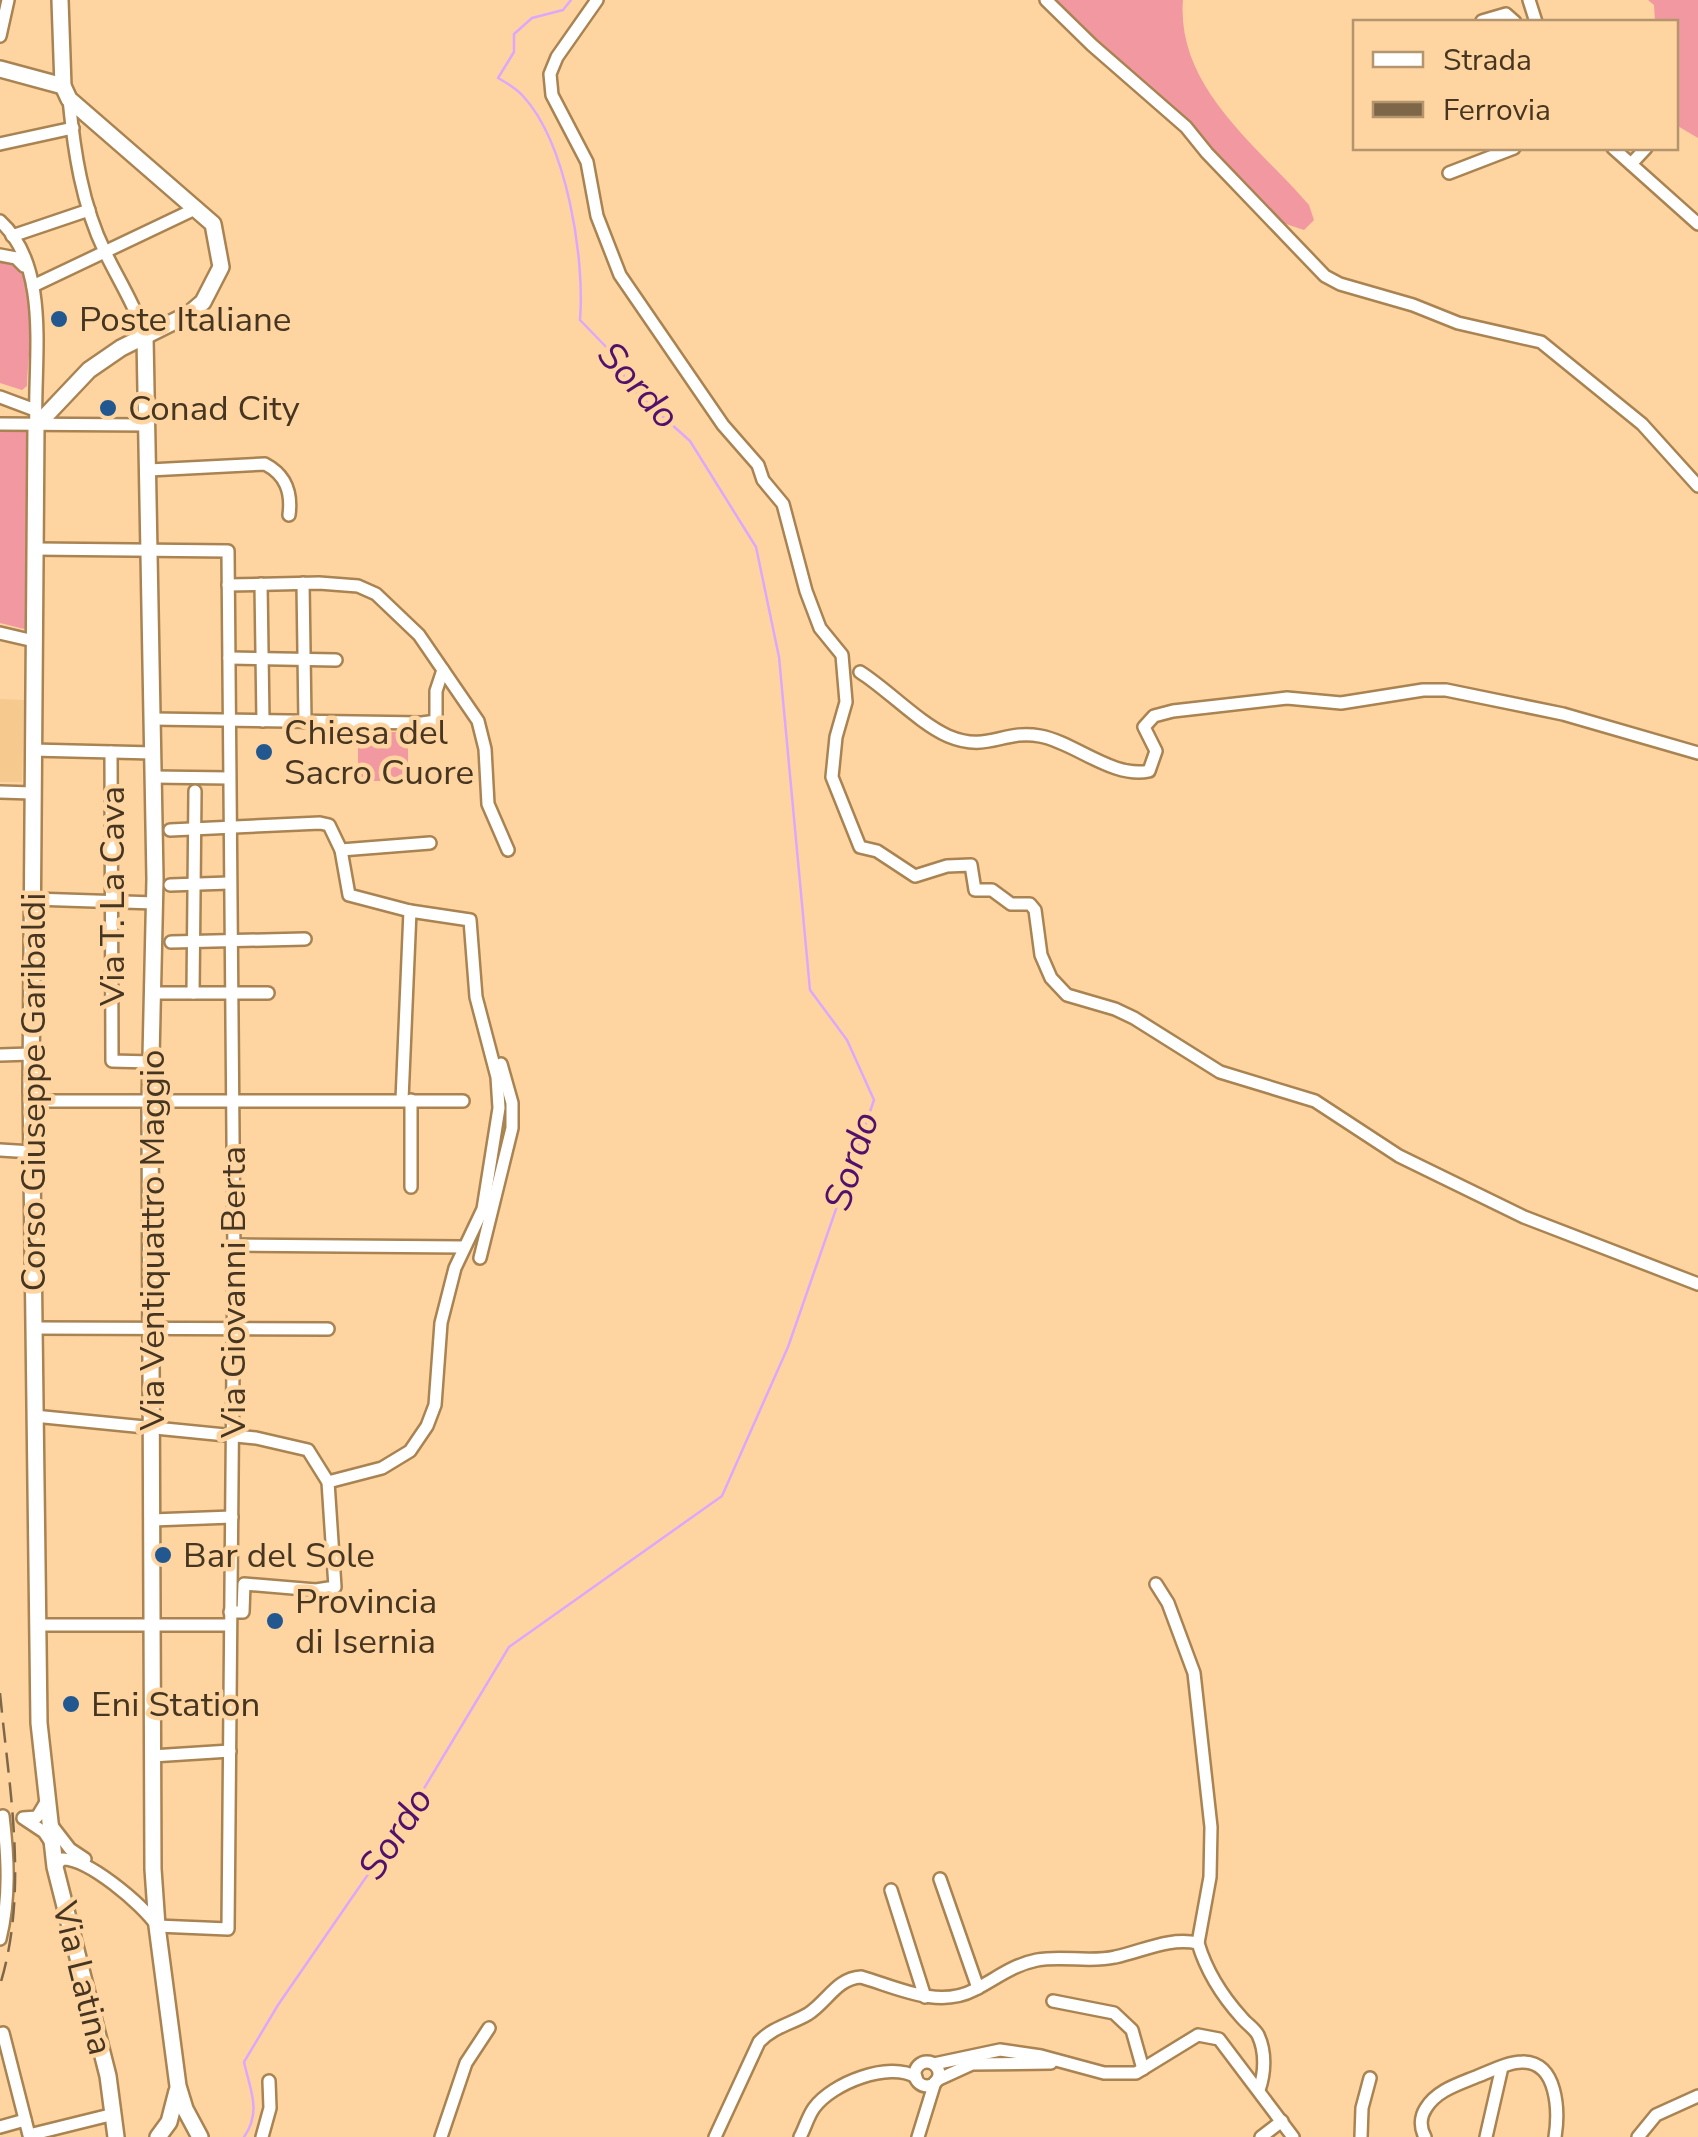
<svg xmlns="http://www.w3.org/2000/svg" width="1698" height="2137" font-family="'Nunito Sans',sans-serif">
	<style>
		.built { fill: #f6c98e }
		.green { fill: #f198a1 }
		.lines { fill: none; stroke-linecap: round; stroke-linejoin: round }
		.stream { stroke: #dda8fb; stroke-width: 2.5 }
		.street-casing { stroke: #a98351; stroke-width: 16 }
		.secondary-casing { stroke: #a98351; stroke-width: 20 }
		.street { stroke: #fff; stroke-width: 11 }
		.secondary { stroke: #fff; stroke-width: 15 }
		.rail { stroke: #7e6748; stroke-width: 2.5; stroke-dasharray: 20 10; stroke-linecap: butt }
		.poi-dot { fill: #23578f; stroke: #fed5a1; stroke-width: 4 }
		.labels { text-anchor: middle; stroke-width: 9; stroke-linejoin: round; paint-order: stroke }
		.poi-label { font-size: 35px; fill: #463621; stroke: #fed5a1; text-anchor: start }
		.street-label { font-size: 35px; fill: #463621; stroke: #fed5a1 }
		.water-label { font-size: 38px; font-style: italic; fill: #52106d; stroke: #fed5a1 }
	</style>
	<rect width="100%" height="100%" fill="#fed5a1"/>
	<polygon class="built" points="0,699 24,700 22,782 0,782"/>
	<g class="green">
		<path d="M 1054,0 L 1183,0 C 1176,87 1258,146 1309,205 L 1314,220 L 1304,230 L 1283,223 Z"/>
		<polygon points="1648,0 1698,0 1698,138 1676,125 1676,22 1655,22 1654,5"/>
		<path d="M 0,260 L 13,261 C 41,291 28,347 27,386 L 22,390 L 0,383 Z"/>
		<polygon points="27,431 28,630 0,623 0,432"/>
		<rect x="358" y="732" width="50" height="49"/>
	</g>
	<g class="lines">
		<path class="stream" d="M 244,2137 C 262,2111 250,2090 244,2062 L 278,2005 L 402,1825 L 509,1647 L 722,1496 L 788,1347 L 874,1100 L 847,1040 L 810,990 L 779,657 L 756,547 L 690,441 L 630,387 L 611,352 L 580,320 C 585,258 567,144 523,96 C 517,89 507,83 498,78 L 514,52 L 514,34 L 532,18 L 563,10 L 571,0"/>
		<g class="street-casing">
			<g id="street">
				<polyline points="597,0 557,57 550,74 552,95 587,162 597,216 620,275 723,425 758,465 763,480 783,504 806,591 820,628 842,655 846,702 836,737 832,777 860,847 877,851 915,876 947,866 971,865 975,890 992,890 1011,904 1030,904 1035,910 1041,955 1051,978 1067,995 1115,1009 1134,1018 1220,1072 1315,1101 1399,1156 1524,1217 1698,1284"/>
				<polyline points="1046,0 1092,45 1186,127 1207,153 1325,276 1340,284 1413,305 1458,323 1541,342 1642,424 1698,486"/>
				<polyline points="1529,0 1536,22"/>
				<polyline points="1482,21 1506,14 1515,22"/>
				<polyline points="0,36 8,0"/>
				<path d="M 69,99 C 74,151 82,205 105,252 C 119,281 135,305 145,337"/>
				<polyline points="0,144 73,128"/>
				<polyline points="1613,148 1698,224"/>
				<polyline points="1631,164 1646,148"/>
				<polyline points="1449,173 1514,148"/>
				<path d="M 0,221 C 52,268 33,363 36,426"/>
				<polyline points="12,236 89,210"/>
				<polyline points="0,255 16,258 24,266"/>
				<polyline points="33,286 197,208"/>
				<polyline points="0,397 35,410"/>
				<polyline points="0,424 148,425"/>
				<path d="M 149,470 L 265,464 C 286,475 292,492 289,515"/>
				<path d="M 35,549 L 228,551 L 234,1254 L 228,1929 L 157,1926 C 142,1904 88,1858 62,1859 L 55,1867"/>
				<polyline points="303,583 305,722"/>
				<polyline points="261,584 263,721"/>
				<polyline points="228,585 319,583 358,586 376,594 419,635 478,721 485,749 488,804 508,850"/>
				<polyline points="0,633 34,641"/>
				<polyline points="229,658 336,660"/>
				<path d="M 860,672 C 887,689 919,723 948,736 C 988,753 1003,729 1040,736 C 1074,742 1113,779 1149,771 L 1156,751 L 1144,727 L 1154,716 L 1173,711 L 1287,698 L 1341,703 L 1423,690 L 1446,690 L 1563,714 L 1698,753"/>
				<polyline points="152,719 422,723 436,721 436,691 443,670"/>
				<polyline points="32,750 153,753"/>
				<polyline points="111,752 112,1061 151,1062"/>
				<polyline points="153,777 229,778"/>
				<polyline points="0,792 32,793"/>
				<polyline points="170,830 320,823 329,825 341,850 349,895 410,911 470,920 476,997 497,1077 499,1108 483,1209 455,1268 441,1323 435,1405 427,1426 410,1451 382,1468 328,1482"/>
				<polyline points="341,850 430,843"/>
				<polyline points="170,885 229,883"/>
				<polyline points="33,899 155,903"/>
				<polyline points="171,942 305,939"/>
				<polyline points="153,993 268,993"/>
				<polyline points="193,993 195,791"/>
				<polyline points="0,1055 31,1054"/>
				<polyline points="402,1100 410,911"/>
				<polyline points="411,1100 411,1187"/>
				<polyline points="31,1101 463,1101"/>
				<polyline points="0,1150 32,1152"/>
				<polyline points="234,1245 463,1247"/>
				<polyline points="480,1258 512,1128 512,1103 501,1064"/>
				<polyline points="33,1328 328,1329"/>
				<polyline points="34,1416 256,1438 308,1450 328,1482 335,1587 316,1590 244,1584 243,1612 230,1612"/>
				<polyline points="152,1520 232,1517"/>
				<polyline points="1156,1584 1168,1603 1194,1673 1211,1827 1210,1877 1198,1943"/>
				<polyline points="39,1625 230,1625"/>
				<polyline points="152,1756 230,1751"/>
				<polyline points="46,1802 37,1817 23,1818 44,1832 52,1844"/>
				<polyline points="53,1827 70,1849 85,1859"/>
				<polyline points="940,1879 978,1988"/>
				<polyline points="891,1890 925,1997"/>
				<path d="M 0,1939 C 10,1898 8,1858 3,1816"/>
				<polyline points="1053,2001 1114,2013 1132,2030 1143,2069"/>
				<polyline points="3,2033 29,2135 114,2114"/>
				<circle cx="927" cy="2074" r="12"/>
				<polyline points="934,2064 1000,2050 1041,2056 1104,2073 1136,2073 1198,2035 1219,2039 1293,2137"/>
				<polyline points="937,2080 972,2064 1051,2063"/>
				<polyline points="0,2127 25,2120"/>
				<polyline points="262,2137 270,2108 269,2081"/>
				<polyline points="441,2137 466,2063 489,2028"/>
				<path d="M 715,2137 L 759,2042 C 773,2027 791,2024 808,2014 C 827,2002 837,1978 861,1977 C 896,1987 938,2009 974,1990 C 996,1979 1012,1965 1037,1960 C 1063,1955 1089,1963 1115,1957 C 1144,1951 1168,1937 1198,1943 C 1206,1970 1223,1997 1242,2018 C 1247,2024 1255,2029 1258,2035 C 1266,2052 1265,2073 1259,2090"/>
				<path d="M 800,2137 C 805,2128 808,2116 814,2108 C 832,2083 889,2061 916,2077"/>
				<polyline points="918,2137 935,2082"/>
				<polyline points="1261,2137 1282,2121"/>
				<polyline points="1361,2137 1362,2108 1370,2078"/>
				<path d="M 1425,2137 C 1420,2128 1420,2117 1426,2108 C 1437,2090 1459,2084 1478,2076 C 1491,2071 1508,2062 1522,2062 C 1558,2061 1559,2112 1555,2137"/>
				<polyline points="1486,2137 1502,2067"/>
				<polyline points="1638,2137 1656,2115 1698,2096"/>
			</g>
		</g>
		<g class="secondary-casing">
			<g id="secondary">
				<polyline points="60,0 63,86 69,99 213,224 221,267 203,302 189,314 121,348 89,370 36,426 31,1088 39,1723 55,1867 108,2076 116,2137"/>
				<polyline points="0,69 63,86"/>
				<polyline points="145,337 155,879 150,1102 153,1869 157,1926 178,2086 185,2109 200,2137"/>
				<polyline points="158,2137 169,2122 177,2091"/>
			</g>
		</g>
		<use href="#street" class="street"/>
		<use href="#secondary" class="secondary"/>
		<path class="rail" d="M 0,1693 C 9,1789 29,1890 0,1985"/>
	</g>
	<g class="poi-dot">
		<circle cx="59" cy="319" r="10"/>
		<circle cx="108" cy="408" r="10"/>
		<circle cx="264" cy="752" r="10"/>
		<circle cx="163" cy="1555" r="10"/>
		<circle cx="275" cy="1621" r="10"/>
		<circle cx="71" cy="1704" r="10"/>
	</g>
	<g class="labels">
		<g class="poi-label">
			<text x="79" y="331">Poste Italiane</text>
			<text x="128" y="420">Conad City</text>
			<text x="284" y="744">Chiesa del<tspan x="284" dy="40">Sacro Cuore</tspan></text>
			<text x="183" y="1567">Bar del Sole</text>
			<text x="295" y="1613">Provincia<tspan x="295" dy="40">di Isernia</tspan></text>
			<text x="91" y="1716">Eni Station</text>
		</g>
		<g class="street-label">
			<text transform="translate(112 896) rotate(-90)" y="12">Via T. La Cava</text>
			<text transform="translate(33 1092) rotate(-90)" y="12">Corso Giuseppe Garibaldi</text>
			<text transform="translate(152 1240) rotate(-90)" y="12">Via Ventiquattro Maggio</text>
			<text transform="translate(233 1292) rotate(-90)" y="12">Via Giovanni Berta</text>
			<text transform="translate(83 1978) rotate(76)" y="12">Via Latina</text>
		</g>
		<g class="water-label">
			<text transform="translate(639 385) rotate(48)" y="13">Sordo</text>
			<text transform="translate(851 1161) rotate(-72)" y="13">Sordo</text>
			<text transform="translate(395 1833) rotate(-57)" y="13">Sordo</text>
		</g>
	</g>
	<rect x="1353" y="20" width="325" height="130" fill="#fed5a1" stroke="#b4956e" stroke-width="2.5"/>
	<rect x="1373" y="52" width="50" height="15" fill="#ffffff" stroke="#b4956e" stroke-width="2.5"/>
	<text x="1443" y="70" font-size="30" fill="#463621">Strada</text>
	<rect x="1373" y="102" width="50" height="15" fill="#7e6748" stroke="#b4956e" stroke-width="2.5"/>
	<text x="1443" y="120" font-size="30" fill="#463621">Ferrovia</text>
</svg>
